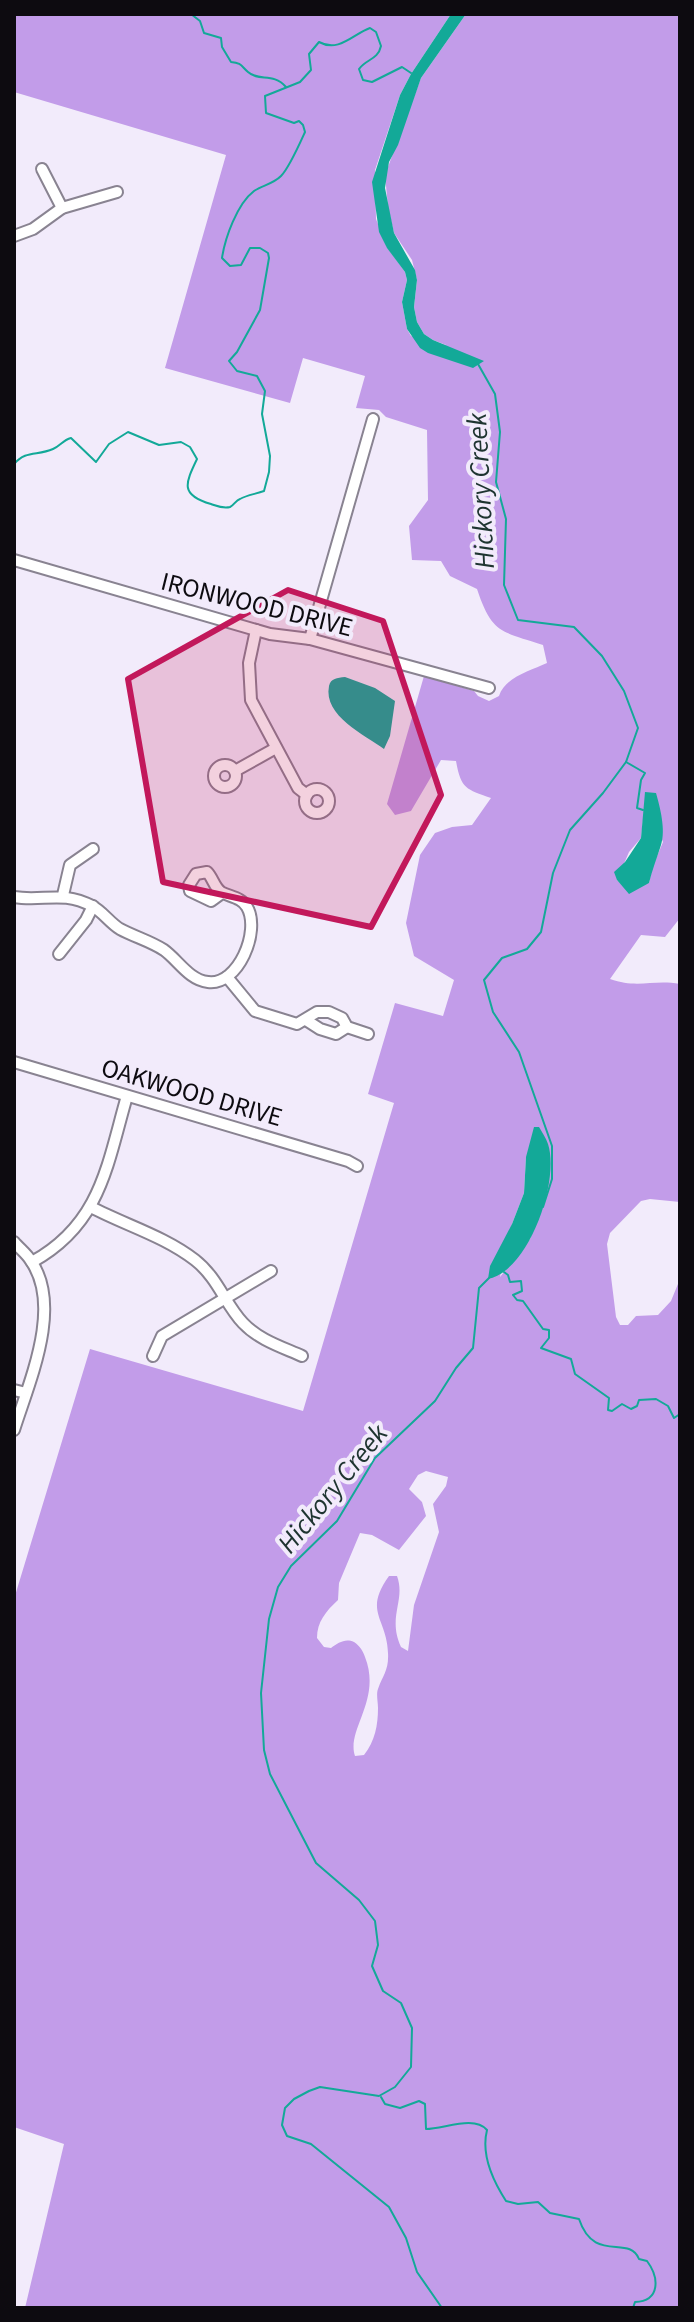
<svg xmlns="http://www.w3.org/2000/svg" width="694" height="2322" font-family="'Source Sans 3',sans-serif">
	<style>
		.forest { fill: #c29ce9; fill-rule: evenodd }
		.water { fill: #13a998 }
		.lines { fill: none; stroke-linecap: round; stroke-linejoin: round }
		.stream { stroke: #13a998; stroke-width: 2 }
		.minor-casing { stroke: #898391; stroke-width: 14 }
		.minor { stroke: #fff; stroke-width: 10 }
		.marked { fill: #c2185b; fill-opacity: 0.2; stroke: #c2185b; stroke-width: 6; stroke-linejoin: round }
		.labels { text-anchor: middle; stroke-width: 8; stroke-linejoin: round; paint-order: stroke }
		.street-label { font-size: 26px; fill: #0d0b10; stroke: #f2ebfb }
		.water-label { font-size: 28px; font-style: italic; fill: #1e3430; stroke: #f2ebfb }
	</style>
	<rect width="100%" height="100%" fill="#f2ebfb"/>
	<path class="forest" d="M 14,14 L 451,14 L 411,74 L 400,95 L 375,170 L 376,219 L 387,247 L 405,272 L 407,280 L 402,302 L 407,329 L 411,336 L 446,345 L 433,340 L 424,334 L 417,322 L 414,307 L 417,280 L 412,260 L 394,233 L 388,207 L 385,175 L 421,78 L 466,14 L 680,14 L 680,918 L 665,937 L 641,935 L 610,979 C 638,989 653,979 680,984 L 680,1202 L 650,1199 L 641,1201 L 610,1233 L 607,1244 L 616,1317 L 620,1325 L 628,1325 L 636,1316 L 658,1315 L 671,1301 L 680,1279 L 680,2308 L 25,2308 L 64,2144 L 14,2127 L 14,1599 L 90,1349 L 303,1411 L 394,1103 L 368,1094 L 395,1003 L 443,1016 L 454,980 L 414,956 L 406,923 L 420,855 L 435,833 L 452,827 L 472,825 L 491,798 C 466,789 461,789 456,761 L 441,760 L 411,811 L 395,815 L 387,804 L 424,676 L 474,691 L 478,696 L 489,701 L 499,696 C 505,677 530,671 547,663 L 543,645 C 501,631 492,634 477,589 L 450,576 L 441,561 L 412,560 L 409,526 L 428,500 L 427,430 L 386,417 L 379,410 L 356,408 L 365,376 L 303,358 L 290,403 L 165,368 L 226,155 L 14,92 ZM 645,802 L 663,842 L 652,868 L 649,883 L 625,888 L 617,880 L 629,852 L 641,838 ZM 526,1157 L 546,1196 L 530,1239 L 500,1277 L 512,1224 L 524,1193 ZM 426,1471 L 448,1477 L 446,1486 L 433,1504 L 439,1532 L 414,1605 L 408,1651 L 401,1647 C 387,1616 406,1601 397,1576 L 389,1576 C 363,1612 387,1618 388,1653 C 389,1670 383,1675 378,1689 C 376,1694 378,1702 378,1708 C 378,1725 375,1741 364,1755 L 355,1756 C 346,1730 382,1700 365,1657 C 363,1651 360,1646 354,1642 C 345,1638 338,1643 331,1648 L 324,1647 L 317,1638 C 317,1622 326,1611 338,1600 L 339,1583 L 360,1533 L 372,1535 L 399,1550 L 426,1516 L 422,1502 L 409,1489 L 418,1475 Z"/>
	<g class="water">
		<polygon points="451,14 466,14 421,78 398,145 389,162 385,188 394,233 415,270 417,280 414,307 417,322 424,334 433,340 484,361 473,368 428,353 420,348 407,329 402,302 407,280 405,272 387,248 379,232 372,182 400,95 411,74"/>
		<path d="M 345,677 L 375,688 L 395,701 L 390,736 L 384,749 C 365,735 323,716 329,686 C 331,678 337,678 345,677 Z"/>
		<path d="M 645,792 L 656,793 C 660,807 666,830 661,845 C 657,858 652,870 649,883 L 629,894 L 617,880 L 614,872 L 625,862 L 641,838 Z"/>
		<path d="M 534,1127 L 539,1127 C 542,1132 546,1138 548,1144 C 560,1181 529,1271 488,1279 L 490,1266 L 512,1224 L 524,1193 L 526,1157 Z"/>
	</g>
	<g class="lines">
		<g class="stream">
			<path d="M 191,14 L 200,21 L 204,33 L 221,38 L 222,47 L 231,62 C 242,63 241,66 248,72 C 259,82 273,72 286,87"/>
			<polyline points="478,364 495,394 500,432 496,482 506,519 504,585 518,620 574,627 602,656 624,691 638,728 626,762 603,793 570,830 553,873 541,932 527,949 502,958 484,980 493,1012 519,1052 552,1146 552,1179 543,1207"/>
			<path d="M 14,464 C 26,450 37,456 53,449 C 60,446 63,440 71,438 L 96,462 L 109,444 L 128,432 L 159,445 L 181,442 L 190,447 L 197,459 C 185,484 180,495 211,504 C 217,506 223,509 230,507 C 234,505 236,500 240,499 C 247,495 256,494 264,491 L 269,472 L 270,456 L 262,414 L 265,391 L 257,376 L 237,371 L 229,361 L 237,352 L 260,310 L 269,258 L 268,253 L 260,248 L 250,248 L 241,265 L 230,266 L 222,258 C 225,238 237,204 254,191 C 263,185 273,184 281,176 C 289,168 300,143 305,132 L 303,125 L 299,121 L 294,123 L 266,113 L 265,96 L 300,82 L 311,70 L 309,54 L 319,42 C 339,53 353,34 370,28 L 376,32 L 381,46 C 378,60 366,59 359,69 L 363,80 L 372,82 L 402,67 L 411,73"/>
			<polyline points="626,762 645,773 641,780 637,808 643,810"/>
			<polyline points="504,1272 508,1275 510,1282 521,1281 522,1291 513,1295 517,1300 523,1301 543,1329 549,1330 549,1338 541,1348 571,1359 575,1374 609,1398 608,1410 612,1411 622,1404 631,1409 637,1406 639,1400 656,1399 668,1406 674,1418 680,1414"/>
			<path d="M 381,2097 L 385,2104 L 400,2108 L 419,2101 L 425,2104 L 426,2129 C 444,2129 474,2115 487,2130 C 481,2154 493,2181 506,2201 L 518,2204 L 538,2202 L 550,2213 L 579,2219 C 594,2264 629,2234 639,2259 L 647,2261 C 659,2277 661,2301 635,2302 L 633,2308"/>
			<polyline points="442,2308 417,2272 406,2238 389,2207 311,2144 287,2136 282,2125 285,2108 294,2099 309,2091 320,2087 379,2096 395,2087 411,2067 412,2028 401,2003 383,1991 372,1966 378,1945 375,1921 359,1900 316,1863 270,1774 264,1750 261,1693 269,1619 278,1587 291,1566 337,1521 375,1458 435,1401 456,1368 473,1348 479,1288 489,1278"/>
		</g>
		<g class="minor-casing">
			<g id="minor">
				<polyline points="42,169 62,208"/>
				<polyline points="14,236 33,229 62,208 117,192"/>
				<polyline points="14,560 270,634 310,639 489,688"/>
				<polyline points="256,630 249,663 251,700 298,788 307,795"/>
				<polyline points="310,639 373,419"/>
				<circle cx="225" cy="776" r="11"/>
				<polyline points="235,771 276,748"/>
				<circle cx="317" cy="801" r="12"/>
				<polyline points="63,895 70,865 93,849"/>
				<path d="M 14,897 C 43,902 62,890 92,906 C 102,911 110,923 120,929 C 135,937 150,941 164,950 C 178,960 189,980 208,982 C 238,986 261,931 247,907 C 241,897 230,897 221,892 C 214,887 213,878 207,872 L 196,874 L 189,885 L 190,891 L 211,901 L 222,893"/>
				<polyline points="59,954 86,920 93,906"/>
				<polyline points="227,977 255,1011 297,1024 317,1012 329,1012 342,1018 347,1027 368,1034"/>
				<polyline points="306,1020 320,1029 336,1034 347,1027"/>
				<polyline points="14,1062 348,1161 357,1166"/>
				<path d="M 91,1207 C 125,1225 164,1236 195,1260 C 218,1278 225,1304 243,1323 C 259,1340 282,1347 302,1356"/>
				<path d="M 14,1242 C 19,1248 27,1254 31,1261 C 63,1307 29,1382 14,1430"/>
				<path d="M 32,1262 C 101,1224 107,1165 127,1096"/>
				<polyline points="153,1356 162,1336 271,1271"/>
				<polyline points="14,1390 26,1393"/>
			</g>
		</g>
		<use href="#minor" class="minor"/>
	</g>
	<path class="marked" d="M 288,590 L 383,621 L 441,795 L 371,927 L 163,882 L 128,679 Z"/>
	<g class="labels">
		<g class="street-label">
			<text transform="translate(257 604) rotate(14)" y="9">IRONWOOD DRIVE</text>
			<text transform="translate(192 1092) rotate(16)" y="9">OAKWOOD DRIVE</text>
		</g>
		<g class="water-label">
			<text transform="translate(480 491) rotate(-93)" y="10">Hickory Creek</text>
			<text transform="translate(332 1488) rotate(-51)" y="10">Hickory Creek</text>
		</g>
	</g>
	<rect width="694" height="2322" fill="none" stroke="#0d0b10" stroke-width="32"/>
</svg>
